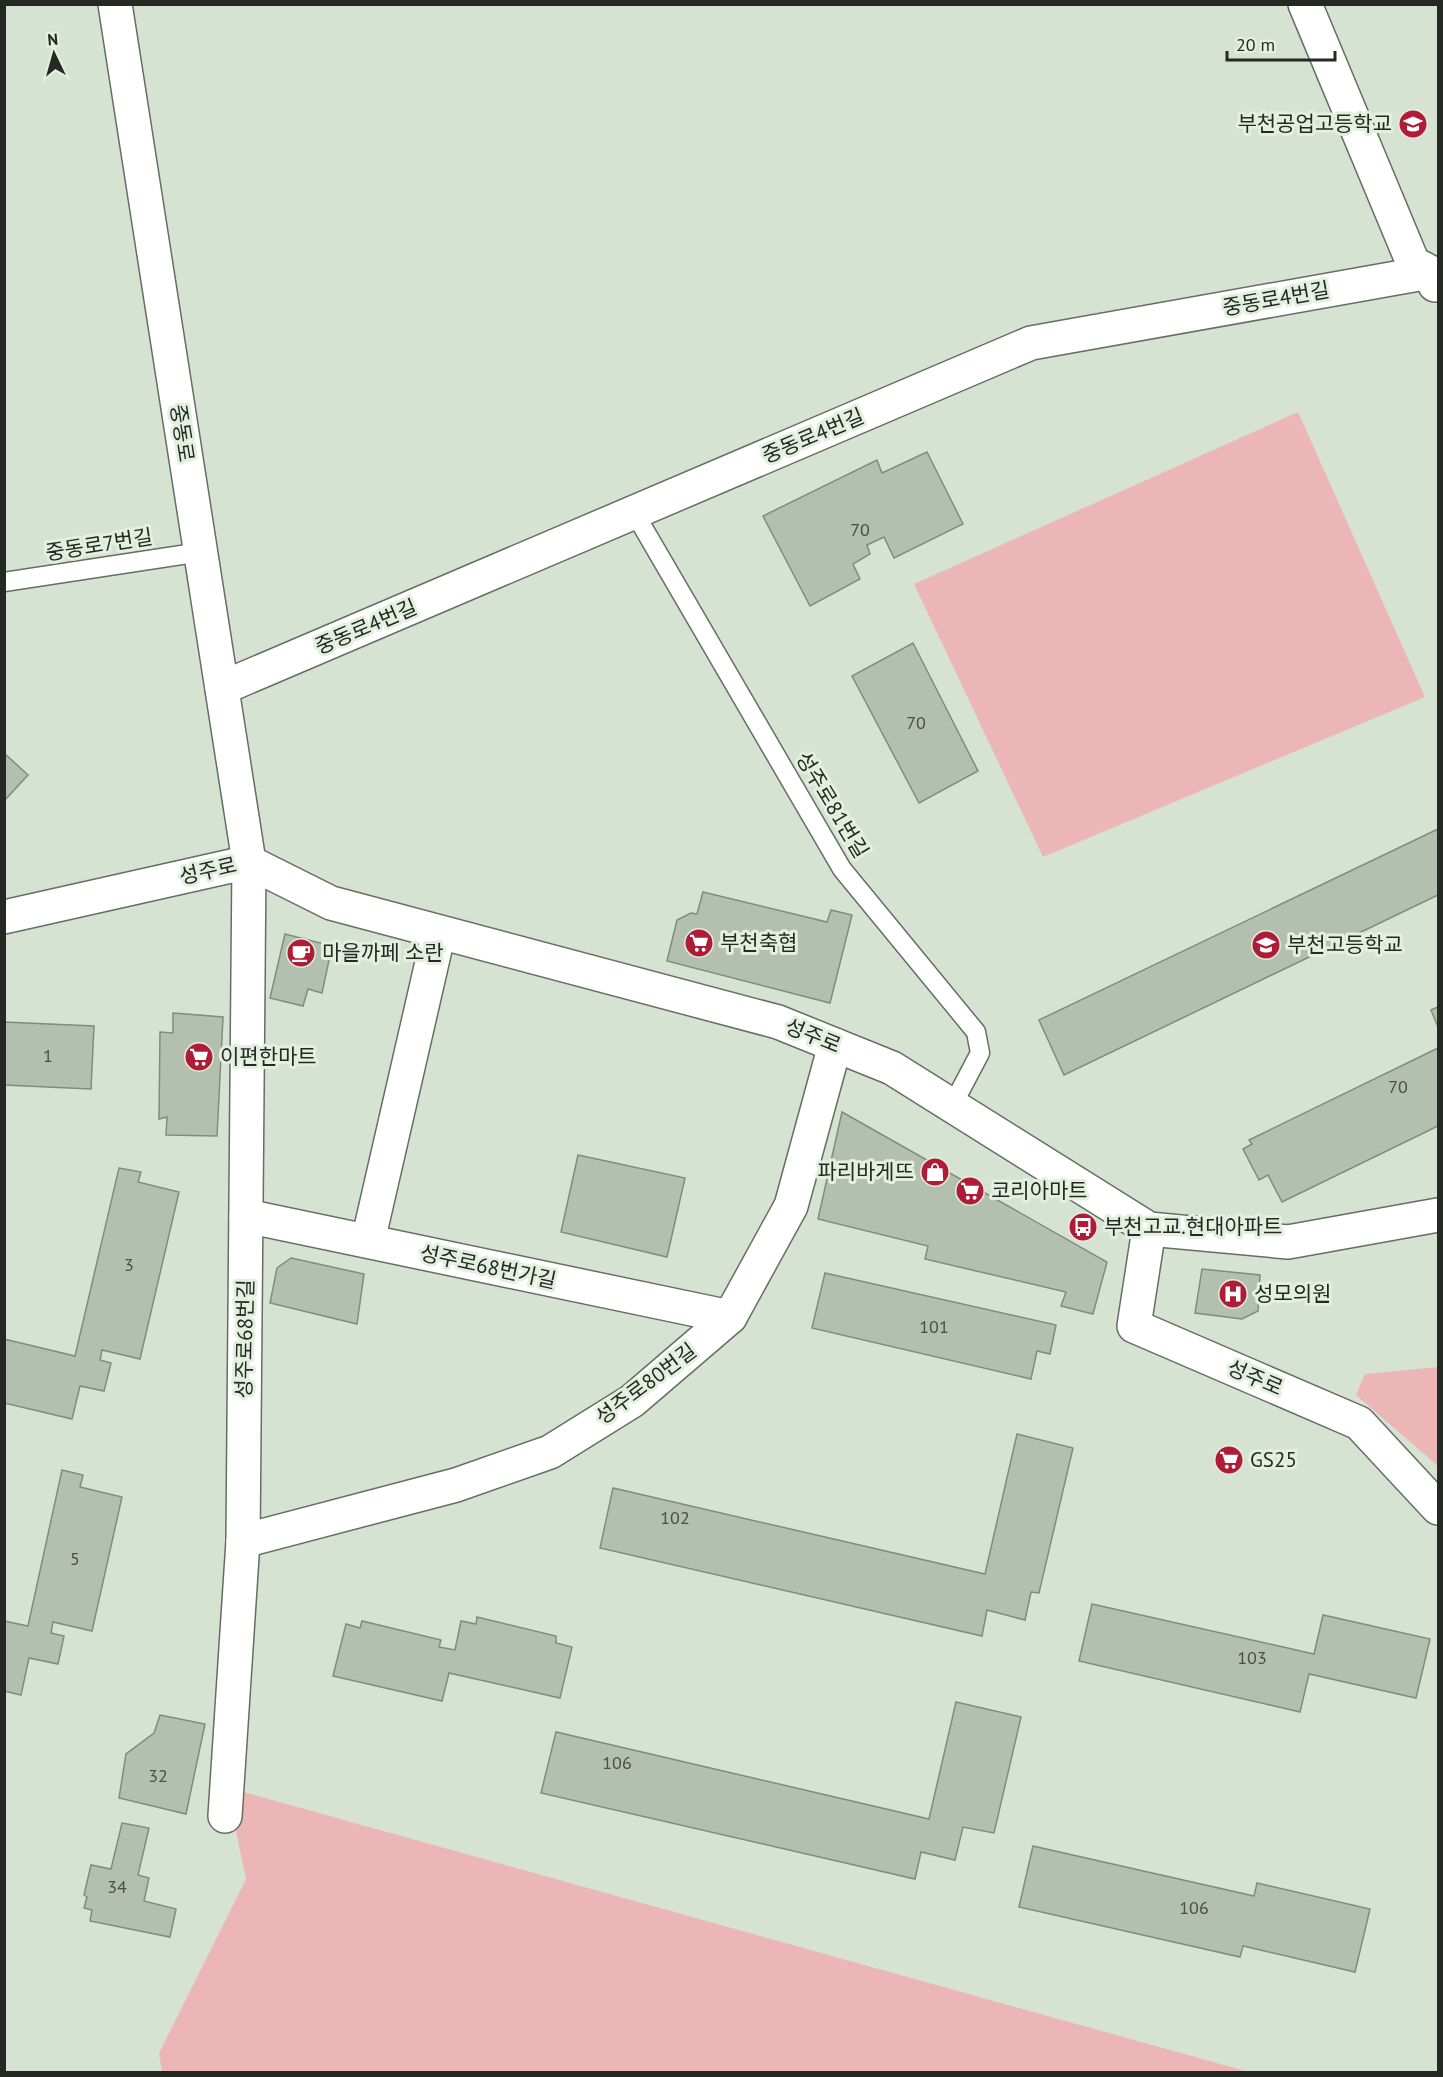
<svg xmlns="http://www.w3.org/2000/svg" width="1443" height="2077" font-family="'PT Sans','Noto Sans KR',sans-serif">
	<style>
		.green { fill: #ecb6b6 }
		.building { fill: #b3c0b0; stroke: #808c7d; stroke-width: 1.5 }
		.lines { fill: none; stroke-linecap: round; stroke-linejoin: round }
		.service-casing { stroke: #646f61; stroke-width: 21 }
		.minor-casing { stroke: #646f61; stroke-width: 36 }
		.tertiary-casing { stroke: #646f61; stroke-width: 36 }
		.service { stroke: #fff; stroke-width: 18 }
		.minor { stroke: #fff; stroke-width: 33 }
		.tertiary { stroke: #fff; stroke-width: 33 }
		.labels { text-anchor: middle; stroke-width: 6; stroke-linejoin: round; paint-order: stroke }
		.number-label { font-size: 18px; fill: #484f46 }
		.poi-label { font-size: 21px; fill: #242923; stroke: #e3f0e0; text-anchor: start }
		.street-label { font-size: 21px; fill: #242923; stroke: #e3f0e0 }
	</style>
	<rect width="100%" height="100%" fill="#d6e3d3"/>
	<g class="green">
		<polygon points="1298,412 1425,697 1043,857 914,584"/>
		<polygon points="1438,1367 1438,1466 1356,1395 1365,1374"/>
		<polygon points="227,1789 236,1790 1249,2072 162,2072 159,2053 246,1879"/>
	</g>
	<g class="building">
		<polygon points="927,452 963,524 894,558 884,537 867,545 870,554 853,564 860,579 810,606 763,516 877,460 882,473"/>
		<polygon points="913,643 978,771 919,803 852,676"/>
		<polygon points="4,753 28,775 4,801"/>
		<polygon points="1438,829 1438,895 1064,1075 1039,1020"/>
		<polygon points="703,892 827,922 831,910 852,915 830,1003 667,961 677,920 691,913 697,914"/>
		<polygon points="285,934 332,946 322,993 308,989 303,1006 270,998"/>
		<polygon points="1438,1007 1438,1027 1431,1010"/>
		<polygon points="173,1013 223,1017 217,1136 166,1135 167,1117 159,1119 160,1032 173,1033"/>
		<polygon points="4,1022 94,1026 91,1089 4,1085"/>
		<polygon points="1438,1048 1438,1126 1282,1202 1268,1175 1259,1180 1243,1149 1252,1144 1249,1140"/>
		<polygon points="842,1112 1107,1262 1093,1314 1061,1306 1066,1292 925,1259 928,1246 818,1219"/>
		<polygon points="578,1155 685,1178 667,1257 561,1232"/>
		<polygon points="119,1168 141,1172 138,1182 179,1192 140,1359 102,1350 100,1360 111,1363 104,1391 80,1386 72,1419 4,1403 4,1339 75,1356"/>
		<polygon points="291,1258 364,1274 357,1324 270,1303 277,1268"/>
		<polygon points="1202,1269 1260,1275 1258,1311 1242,1319 1195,1313"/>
		<polygon points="825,1273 1056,1325 1050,1354 1037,1351 1031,1379 812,1328"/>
		<polygon points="1017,1434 1073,1448 1039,1593 1031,1592 1025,1620 987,1610 982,1636 600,1548 613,1488 985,1574"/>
		<polygon points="62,1470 83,1475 80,1487 122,1497 92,1631 53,1622 51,1633 64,1636 58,1664 29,1658 21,1695 4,1691 4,1621 28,1626"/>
		<polygon points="1092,1604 1314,1654 1323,1615 1430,1639 1416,1698 1309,1674 1300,1712 1079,1661"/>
		<polygon points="477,1617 556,1636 556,1643 572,1647 560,1698 449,1673 442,1701 333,1676 346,1624 360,1628 362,1621 441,1640 439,1647 455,1650 461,1621 476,1624"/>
		<polygon points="956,1702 1021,1717 994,1833 963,1827 955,1860 921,1852 915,1879 541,1793 556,1732 929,1819"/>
		<polygon points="160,1715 205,1724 186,1814 119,1798 126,1754 154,1733"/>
		<polygon points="122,1823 149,1828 138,1875 149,1878 144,1901 176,1909 170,1937 90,1921 92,1910 84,1908 87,1897 84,1895 91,1865 111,1869"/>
		<polygon points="1033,1846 1254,1896 1257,1883 1370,1909 1355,1972 1243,1946 1240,1957 1019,1907"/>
	</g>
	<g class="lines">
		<g class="service-casing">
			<g id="service">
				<polyline points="634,512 842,869 976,1032 980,1053 952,1106"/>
				<polyline points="4,582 201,552"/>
			</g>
		</g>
		<g class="minor-casing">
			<g id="minor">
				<polyline points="1305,4 1413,263 1430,272 1435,285"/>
				<polyline points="222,688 1031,343 1430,272"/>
				<polyline points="4,917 249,862 243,1541 225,1816"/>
				<polyline points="246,1216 730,1317"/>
				<polyline points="1149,1229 1134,1326 1359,1423 1438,1508"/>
				<polyline points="368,1241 439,932"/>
				<polyline points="243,1541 456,1485 550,1452 632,1401 730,1317 791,1206 835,1045"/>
			</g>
		</g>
		<g class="tertiary-casing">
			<polyline id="tertiary" points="115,4 249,862 331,903 778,1022 892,1068 1149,1229 1288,1242 1438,1215"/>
		</g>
		<use href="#service" class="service"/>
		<use href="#minor" class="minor"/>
		<use href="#tertiary" class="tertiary"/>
	</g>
	<defs>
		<g id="school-disc" transform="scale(1.5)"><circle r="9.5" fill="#af1c36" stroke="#e3f0e0"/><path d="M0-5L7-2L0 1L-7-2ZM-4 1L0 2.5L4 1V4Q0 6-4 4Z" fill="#fff"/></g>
		<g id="supermarket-disc" transform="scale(1.5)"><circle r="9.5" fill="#af1c36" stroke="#e3f0e0"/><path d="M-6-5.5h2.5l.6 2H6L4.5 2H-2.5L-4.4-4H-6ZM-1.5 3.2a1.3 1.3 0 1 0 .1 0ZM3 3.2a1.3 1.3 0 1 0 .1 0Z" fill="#fff"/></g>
		<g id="cafe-disc" transform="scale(1.5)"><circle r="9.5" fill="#af1c36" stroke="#e3f0e0"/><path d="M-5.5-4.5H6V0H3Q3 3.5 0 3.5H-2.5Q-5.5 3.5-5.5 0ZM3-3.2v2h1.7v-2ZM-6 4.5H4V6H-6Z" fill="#fff"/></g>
		<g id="shop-disc" transform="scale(1.5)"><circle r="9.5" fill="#af1c36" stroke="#e3f0e0"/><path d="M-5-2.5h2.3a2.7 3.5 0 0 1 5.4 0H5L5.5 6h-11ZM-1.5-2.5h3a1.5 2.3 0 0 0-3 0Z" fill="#fff"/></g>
		<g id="bus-disc" transform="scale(1.5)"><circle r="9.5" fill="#af1c36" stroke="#e3f0e0"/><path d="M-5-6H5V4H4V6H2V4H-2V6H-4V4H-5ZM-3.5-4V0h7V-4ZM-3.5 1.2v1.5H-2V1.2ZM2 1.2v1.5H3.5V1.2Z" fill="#fff"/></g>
		<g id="hospital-disc" transform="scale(1.5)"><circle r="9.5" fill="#af1c36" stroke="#e3f0e0"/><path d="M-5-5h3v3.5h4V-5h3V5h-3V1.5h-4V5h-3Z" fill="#fff"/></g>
	</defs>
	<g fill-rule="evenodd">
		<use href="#school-disc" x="1413" y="124"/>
		<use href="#supermarket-disc" x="699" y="943"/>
		<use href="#school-disc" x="1266" y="945"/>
		<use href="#cafe-disc" x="301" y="953"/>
		<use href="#supermarket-disc" x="199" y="1057"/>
		<use href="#shop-disc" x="935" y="1172"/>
		<use href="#supermarket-disc" x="970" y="1191"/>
		<use href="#bus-disc" x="1083" y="1227"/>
		<use href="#hospital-disc" x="1233" y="1294"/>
		<use href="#supermarket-disc" x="1229" y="1460"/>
	</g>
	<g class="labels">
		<g class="number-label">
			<text x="860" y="536">70</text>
			<text x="916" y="729">70</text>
			<text x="48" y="1062">1</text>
			<text x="1398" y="1093">70</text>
			<text x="129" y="1271">3</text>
			<text x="934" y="1333">101</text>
			<text x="675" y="1524">102</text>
			<text x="75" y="1565">5</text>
			<text x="1252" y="1664">103</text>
			<text x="617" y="1769">106</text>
			<text x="158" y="1782">32</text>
			<text x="117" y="1893">34</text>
			<text x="1194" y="1914">106</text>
		</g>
		<g class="poi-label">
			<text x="1392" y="131" text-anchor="end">부천공업고등학교</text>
			<text x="720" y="950">부천축협</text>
			<text x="1287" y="952">부천고등학교</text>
			<text x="322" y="960">마을까페 소란</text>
			<text x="220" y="1064">이편한마트</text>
			<text x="914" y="1179" text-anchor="end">파리바게뜨</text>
			<text x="991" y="1198">코리아마트</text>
			<text x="1104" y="1234">부천고교.현대아파트</text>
			<text x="1254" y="1301">성모의원</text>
			<text x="1250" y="1467">GS25</text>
		</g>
		<g class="street-label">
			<text transform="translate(1276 299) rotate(-10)" y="7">중동로4번길</text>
			<text transform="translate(182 433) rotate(81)" y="7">중동로</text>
			<text transform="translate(813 436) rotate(-23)" y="7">중동로4번길</text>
			<text transform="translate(99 545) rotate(-9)" y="7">중동로7번길</text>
			<text transform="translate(366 627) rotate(-23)" y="7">중동로4번길</text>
			<text transform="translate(832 805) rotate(59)" y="7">성주로81번길</text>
			<text transform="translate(208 871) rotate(-13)" y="7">성주로</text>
			<text transform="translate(813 1036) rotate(22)" y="7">성주로</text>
			<text transform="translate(488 1267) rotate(12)" y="7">성주로68번가길</text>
			<text transform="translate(245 1339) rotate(-89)" y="7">성주로68번길</text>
			<text transform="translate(1255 1378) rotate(23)" y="7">성주로</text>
			<text transform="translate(646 1384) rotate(-37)" y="7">성주로80번길</text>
		</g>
	</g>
	<rect width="1443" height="2077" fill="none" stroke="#242923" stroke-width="12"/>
	<g transform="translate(54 54) rotate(355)" stroke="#e3f0e0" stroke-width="4.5" paint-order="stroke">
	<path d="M0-4.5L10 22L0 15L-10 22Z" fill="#242923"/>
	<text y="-9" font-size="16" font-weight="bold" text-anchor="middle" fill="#242923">N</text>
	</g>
	<path d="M1227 51v9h108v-9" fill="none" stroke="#242923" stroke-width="3"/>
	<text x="1236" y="51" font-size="18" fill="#242923" stroke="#e3f0e0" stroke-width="4.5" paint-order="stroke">20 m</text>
</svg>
